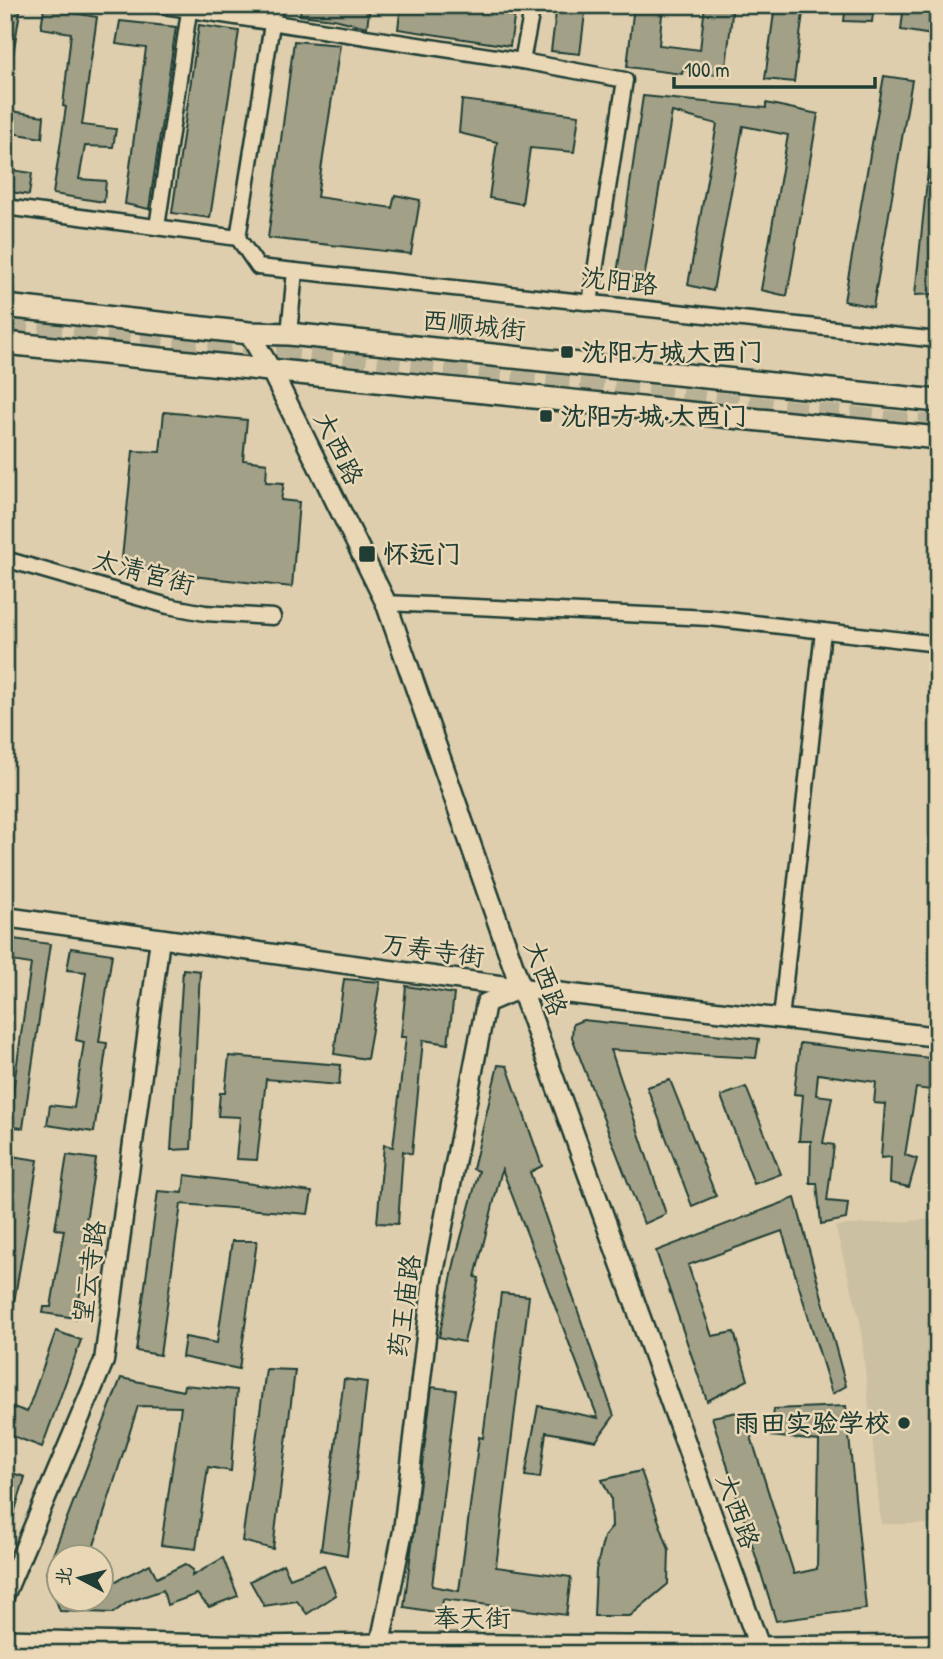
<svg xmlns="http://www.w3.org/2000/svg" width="943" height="1659" font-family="'Patrick Hand','LXGW WenKai TC',sans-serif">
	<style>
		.built { fill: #ccc0a2 }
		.building { fill: #a2a188; stroke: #1f3d34; stroke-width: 2 }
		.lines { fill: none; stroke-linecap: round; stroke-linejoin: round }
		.trunk-tunnel { stroke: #b8b195; stroke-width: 23; stroke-dasharray: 23 11; stroke-linecap: butt }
		.minor-casing { stroke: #1f3d34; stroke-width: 19 }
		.tertiary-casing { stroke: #1f3d34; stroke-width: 23 }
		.secondary-casing { stroke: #1f3d34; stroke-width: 24 }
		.primary-casing { stroke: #1f3d34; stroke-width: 26 }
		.minor { stroke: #ead7b5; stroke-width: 14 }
		.tertiary { stroke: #ead7b5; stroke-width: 18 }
		.secondary { stroke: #ead7b5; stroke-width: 19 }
		.primary { stroke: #ead7b5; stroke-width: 21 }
		.poi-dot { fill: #1f3d34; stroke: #ead7b5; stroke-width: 2.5 }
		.labels { text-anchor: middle; stroke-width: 5; stroke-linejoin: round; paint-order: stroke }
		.street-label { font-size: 26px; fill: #1f3d34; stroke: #ead7b5 }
		.poi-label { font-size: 26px; font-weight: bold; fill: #1f3d34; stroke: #ead7b5; text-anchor: start }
	</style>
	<rect width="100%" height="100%" fill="#decead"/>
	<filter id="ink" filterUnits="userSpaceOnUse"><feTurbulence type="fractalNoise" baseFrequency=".0143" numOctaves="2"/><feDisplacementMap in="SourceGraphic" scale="14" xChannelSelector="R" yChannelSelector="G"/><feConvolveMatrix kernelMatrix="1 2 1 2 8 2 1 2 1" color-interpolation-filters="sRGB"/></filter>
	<g filter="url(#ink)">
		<polygon class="built" points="938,1219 938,1524 881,1524 860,1321 835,1226"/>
		<g class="building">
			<polygon points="5,5 21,5 11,68 5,67"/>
			<polygon points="301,5 370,5 367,27 334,19 300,15"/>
			<polygon points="401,5 453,5 486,10 487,5 516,5 510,46 398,29"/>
			<polygon points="557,5 586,5 580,54 551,51"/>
			<polygon points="634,5 663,5 659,45 700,50 705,5 733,5 725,76 683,70 682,74 627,67"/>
			<polygon points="775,5 804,5 794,82 765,79"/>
			<polygon points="846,5 874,5 872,22 844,21"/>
			<polygon points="904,5 936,5 932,35 901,30"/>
			<polygon points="44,8 97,17 82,125 116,129 113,147 85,146 79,179 106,181 104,202 53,194 66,107 63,106 71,33 41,28"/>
			<polygon points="120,21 176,27 149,209 125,204 146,48 116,44"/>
			<polygon points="199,25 239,31 210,218 172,213"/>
			<polygon points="294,41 340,45 317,197 392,208 395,195 420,200 411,254 268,238"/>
			<polygon points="884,76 912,80 873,307 844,301"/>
			<polygon points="643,96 766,108 766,103 818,114 787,296 761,290 788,135 743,126 713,291 688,285 717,124 672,112 644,279 617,274"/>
			<polygon points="462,100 579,115 574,152 530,148 522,204 489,198 497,142 459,133"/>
			<polygon points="5,110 44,116 42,138 5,132"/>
			<polygon points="930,152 938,153 938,294 915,295"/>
			<polygon points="5,169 32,173 29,195 5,191"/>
			<polygon points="164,412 247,420 243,460 267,463 266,482 284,483 281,500 299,502 292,587 121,568 133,451 160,452"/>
			<polygon points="6,938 50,944 23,1128 5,1126 5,1106 11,1106 31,964 5,960"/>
			<polygon points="71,948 112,954 99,1042 107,1043 94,1132 47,1125 50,1105 74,1108 84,1042 76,1040 86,972 67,970"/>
			<polygon points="183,969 200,971 191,1149 171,1150"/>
			<polygon points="344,979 380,982 367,1059 334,1054"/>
			<polygon points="406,986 454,994 448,1044 423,1040 412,1154 403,1151 398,1224 377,1223 384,1145 393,1147 406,1037 401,1037"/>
			<polygon points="583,1020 759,1039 756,1058 611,1050 666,1214 644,1224 572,1037 573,1024"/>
			<polygon points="800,1043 938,1059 938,1091 916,1088 905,1155 917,1159 909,1187 890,1183 891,1157 881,1158 885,1104 874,1103 876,1082 818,1074 816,1095 832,1097 823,1143 834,1145 827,1201 848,1203 846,1219 821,1224 817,1183 810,1183 811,1141 799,1141 803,1095 794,1094"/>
			<polygon points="229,1056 341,1065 339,1085 266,1079 257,1160 236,1159 240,1117 218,1116 220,1093 225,1093"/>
			<polygon points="498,1065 507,1066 542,1166 530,1172 614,1416 596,1441 546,1432 540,1478 525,1476 538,1406 598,1418 502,1169 475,1277 479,1278 464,1342 439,1337 455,1260 479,1171 473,1169"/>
			<polygon points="670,1080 716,1196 692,1206 647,1087"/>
			<polygon points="746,1087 781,1174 754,1184 721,1096"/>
			<polygon points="67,1155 96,1159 84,1233 90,1234 76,1318 43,1313 44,1307 51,1307 64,1230 55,1229"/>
			<polygon points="11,1156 38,1160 11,1320 5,1320 5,1191"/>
			<polygon points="185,1175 312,1192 308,1214 181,1204 160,1355 136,1351 158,1191 183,1193"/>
			<polygon points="795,1198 846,1386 832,1394 782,1231 688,1265 712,1336 734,1332 748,1380 707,1401 656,1251"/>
			<polygon points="232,1241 257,1241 239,1369 182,1357 185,1337 217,1343"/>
			<polygon points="501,1293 529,1296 496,1567 571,1577 566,1615 443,1599 441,1613 404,1607 432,1387 456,1390 432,1586 459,1591 479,1437 483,1438"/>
			<polygon points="56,1331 81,1340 42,1447 5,1433 5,1404 27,1412"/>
			<polygon points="266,1369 295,1370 273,1549 242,1541"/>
			<polygon points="121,1378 183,1391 184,1385 237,1390 231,1471 208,1467 196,1549 161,1545 181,1407 138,1406 90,1558 60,1558 60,1600 102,1600 102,1581 116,1581 150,1564 157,1578 185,1564 193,1570 192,1576 223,1558 238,1596 209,1607 197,1594 167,1605 163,1590 128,1602 113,1613 60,1611 46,1573"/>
			<polygon points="344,1379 367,1382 347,1555 321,1550"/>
			<polygon points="846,1406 866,1609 776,1621 712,1417 743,1411 794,1574 817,1569 819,1441 771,1436 774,1409"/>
			<polygon points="5,1471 25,1477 8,1534 5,1533"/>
			<polygon points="641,1471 669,1550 668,1584 630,1616 594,1616 596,1570 604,1537 612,1527 611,1498 602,1480"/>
			<polygon points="283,1564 290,1578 324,1565 336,1595 307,1614 297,1601 264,1606 250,1581"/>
		</g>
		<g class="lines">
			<polyline class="trunk-tunnel" points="5,328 938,427"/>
			<g class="minor-casing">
				<g id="minor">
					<polyline points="158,5 522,61 625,80 590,303"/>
					<polyline points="275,5 238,238 258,267 938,340"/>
					<polyline points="522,61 533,5"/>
					<polyline points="5,207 238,238"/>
					<polyline points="157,227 190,5"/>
					<polyline points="289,334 295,271"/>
					<polyline points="5,559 168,606 205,613 273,617"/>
					<polyline points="386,603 710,618 938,644"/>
					<polyline points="781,1019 823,631"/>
				</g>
			</g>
			<g class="tertiary-casing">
				<g id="tertiary">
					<polyline points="5,917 521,988 938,1037"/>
					<polyline points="5,1594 104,1361 160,939"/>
					<polyline points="376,1654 380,1644 403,1531 433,1278 486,1003 521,988"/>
				</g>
			</g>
			<g class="secondary-casing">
				<g id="secondary">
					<polyline points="249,333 272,372 386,603 521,988 762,1654"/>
					<polyline points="5,1640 258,1646 380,1644 759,1647 938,1645"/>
				</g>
			</g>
			<g class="primary-casing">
				<g id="primary">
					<polyline points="5,306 249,333 289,334 938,401"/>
					<path d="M 5,343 C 316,377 627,405 938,438"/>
				</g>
			</g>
			<use href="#minor" class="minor"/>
			<use href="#tertiary" class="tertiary"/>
			<use href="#secondary" class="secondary"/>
			<use href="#primary" class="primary"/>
		</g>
	</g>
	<g class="poi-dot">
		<rect x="560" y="345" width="14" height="14" rx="3.5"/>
		<rect x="539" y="409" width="14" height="14" rx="3.5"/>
		<rect x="358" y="545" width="18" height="18" rx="3.5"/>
		<circle cx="904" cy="1423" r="7"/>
	</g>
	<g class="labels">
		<g class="street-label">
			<text transform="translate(619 281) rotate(6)" y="9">沈阳路</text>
			<text transform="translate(474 325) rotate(6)" y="9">西顺城街</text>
			<text transform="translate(339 448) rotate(64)" y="9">大西路</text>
			<text transform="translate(144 572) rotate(15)" y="9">太清宫街</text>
			<text transform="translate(433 950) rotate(8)" y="9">万寿寺街</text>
			<text transform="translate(546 978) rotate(70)" y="9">大西路</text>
			<text transform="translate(89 1272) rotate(-82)" y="9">望云寺路</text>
			<text transform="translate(404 1306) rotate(-82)" y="9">药王庙路</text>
			<text transform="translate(738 1511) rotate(70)" y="9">大西路</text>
			<text x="472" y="1627">奉天街</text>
		</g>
		<g class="poi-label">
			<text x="581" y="361">沈阳方城大西门</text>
			<text x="560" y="425">沈阳方城·大西门</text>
			<text x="383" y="563">怀远门</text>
			<text x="890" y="1432" text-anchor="end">雨田实验学校</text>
		</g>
	</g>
	<rect width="943" height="1659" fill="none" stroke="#ead7b5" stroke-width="28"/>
	<rect x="14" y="14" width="915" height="1631" fill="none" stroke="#1f3d34" stroke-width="2.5" filter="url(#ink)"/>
	<g transform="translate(80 1578) rotate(277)"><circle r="33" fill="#ead7b5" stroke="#999981" stroke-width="2"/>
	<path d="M0-5L12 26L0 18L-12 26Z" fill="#1f3d34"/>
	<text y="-10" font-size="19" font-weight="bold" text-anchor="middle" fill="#1f3d34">北</text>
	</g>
	<path d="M674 77v10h201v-10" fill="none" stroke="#1f3d34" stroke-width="3.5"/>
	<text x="684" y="77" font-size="21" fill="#1f3d34" stroke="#ead7b5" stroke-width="5" paint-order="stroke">100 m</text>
</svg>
